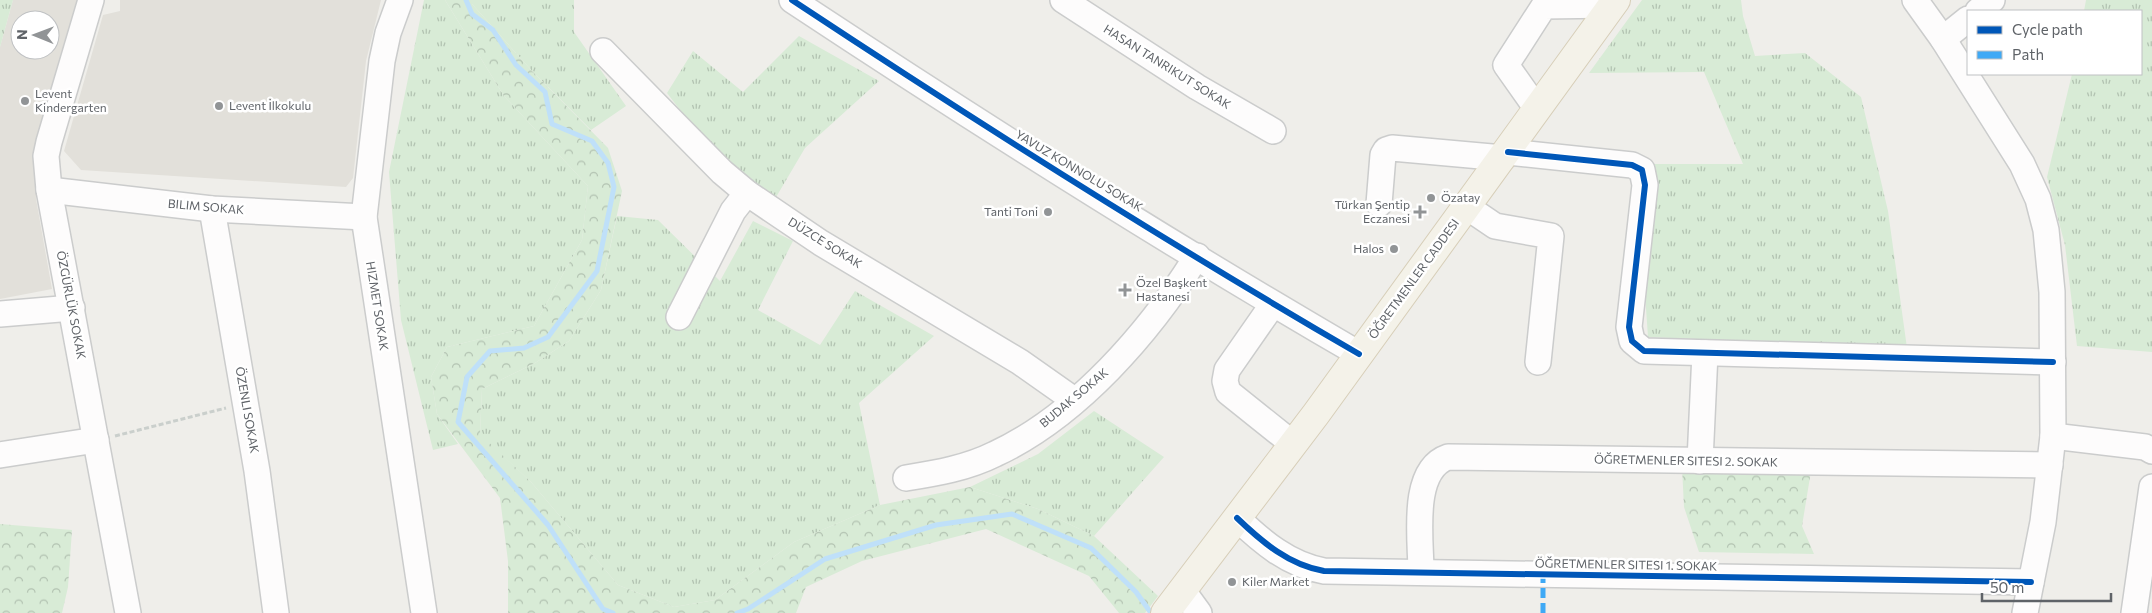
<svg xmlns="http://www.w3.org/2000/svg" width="2152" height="613" font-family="Commissioner,sans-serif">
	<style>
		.education { fill: #e2e0da; fill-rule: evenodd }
		.grass { fill: url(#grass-tufts) }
		.forest { fill: url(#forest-crowns) }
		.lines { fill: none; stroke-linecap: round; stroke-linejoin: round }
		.stream { stroke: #bfe0f9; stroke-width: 5 }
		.minor-casing { stroke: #cbcccc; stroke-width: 28 }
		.major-casing { stroke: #d7ceb8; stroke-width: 30 }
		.path { stroke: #cacfcc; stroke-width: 3; stroke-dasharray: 5 2.5; stroke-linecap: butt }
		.minor { stroke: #fdfcfc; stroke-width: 25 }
		.major { stroke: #f4f2e9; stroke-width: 28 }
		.quiet { stroke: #3fa9f5; stroke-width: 5; stroke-dasharray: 10 5; stroke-linecap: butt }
		.cycleway-casing { stroke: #fff; stroke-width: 9 }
		.cycleway { stroke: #0057b8; stroke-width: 6 }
		.poi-dot { fill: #919496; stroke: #fff; stroke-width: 2 }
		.labels { text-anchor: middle; stroke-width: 5; stroke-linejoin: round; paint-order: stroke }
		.street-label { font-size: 12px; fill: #5f6368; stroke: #fff }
		.poi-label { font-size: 12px; fill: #5f6368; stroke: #fff; text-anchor: start }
	</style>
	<defs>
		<pattern id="grass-tufts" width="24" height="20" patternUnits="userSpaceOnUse" patternTransform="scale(1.25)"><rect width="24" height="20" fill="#d8ebd6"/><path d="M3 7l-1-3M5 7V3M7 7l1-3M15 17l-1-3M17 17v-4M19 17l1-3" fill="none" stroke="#b2c2b1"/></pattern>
		<pattern id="forest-crowns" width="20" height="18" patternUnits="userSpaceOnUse" patternTransform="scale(1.25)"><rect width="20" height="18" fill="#d8ebd6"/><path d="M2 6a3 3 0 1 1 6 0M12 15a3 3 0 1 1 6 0" fill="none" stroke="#b2c2b1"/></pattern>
	</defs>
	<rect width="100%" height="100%" fill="#efeeea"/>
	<g class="education">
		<path d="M 13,0 L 78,0 L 35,152 L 36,199 L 52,289 L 0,299 L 0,47 ZM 20,20 L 50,20 L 50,50 L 20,50 Z"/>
		<polygon points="120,0 381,0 366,61 353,178 346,187 81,170 64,151 103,15 120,11"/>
	</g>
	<g class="grass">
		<polygon points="0,0 13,0 0,47"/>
		<polygon points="424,0 445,0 504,96 588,186 582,240 534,326 447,347 431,377 437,414 458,444 433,450 401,320 389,172"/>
		<polygon points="472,0 574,0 574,32 626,106 591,130 533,72 472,4"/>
		<polygon points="1642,0 1741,0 1743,16 1755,56 1805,53 1861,97 1888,211 1907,348 1648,337 1636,164 1743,164 1704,72 1589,73"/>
		<polygon points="2086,0 2152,0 2152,352 2077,346 2065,245 2047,177 2072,74 2141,74 2141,11 2084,11"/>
		<polygon points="799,36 879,81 805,148 772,204 710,149 667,93 693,51 743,92"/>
		<polygon points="617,216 658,220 720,281 753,221 793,241 758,310 820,345 855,291 934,336 859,403 880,505 794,542 715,600 674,607 618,585 531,482 480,435 482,389 535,363 569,341 601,290"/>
		<polygon points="1094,411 1164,457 1094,536 1038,509 970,487 1038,454"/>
	</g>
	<g class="forest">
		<polygon points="445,0 472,0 472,4 533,72 608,148 622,191 601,290 569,341 535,363 482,389 480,434 531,482 618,585 674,607 715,600 794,542 880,505 970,487 1038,509 1094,536 1158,596 1145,613 1119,613 1089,576 986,529 862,561 806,587 796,613 508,613 508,561 500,498 437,414 431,377 447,347 534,326 582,240 588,186 504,96"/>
		<polygon points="1812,465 1802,526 1814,554 1699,552 1684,507 1682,467"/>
		<polygon points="0,524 72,530 68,587 62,613 0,613"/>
	</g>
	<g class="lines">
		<g class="stream">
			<polyline points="466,0 472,14 493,30 516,65 545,92 552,124 592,141 608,163 614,187 597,271 548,337 524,348 490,351 467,377 458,422 548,525 603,609 613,613"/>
			<polyline points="737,613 748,609 825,559 936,525 1012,514 1091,548 1136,592 1151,613"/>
		</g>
		<g class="minor-casing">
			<g id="minor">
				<polyline points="91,0 49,142 46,156 49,190 128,613"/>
				<polyline points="400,0 388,33 382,61 364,217 424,613"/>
				<path d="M 792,0 C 978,123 1166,242 1359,354"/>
				<polyline points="1063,0 1197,87 1273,131"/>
				<polyline points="1915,0 1943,39 2022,164 2038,199 2046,230 2052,292 2053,436 2043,522 2025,613"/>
				<polyline points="1978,11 1992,0"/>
				<polyline points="1943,39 1968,19"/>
				<polyline points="603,51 722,172 747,193 821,243 1020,362 1074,400"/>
				<polyline points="1537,109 1506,65 1544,6 1613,5"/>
				<polyline points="1508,152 1632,165 1642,170 1645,185 1629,327 1632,341 1644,351 2053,362"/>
				<polyline points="49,190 212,209 364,217"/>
				<polyline points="1379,204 1383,155 1386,150 1392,148 1503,158"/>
				<polyline points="1467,207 1495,226 1551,236 1538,362"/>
				<polyline points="212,209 257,471 276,613"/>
				<polyline points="1273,304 1227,370 1225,381 1228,392 1293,444"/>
				<polyline points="0,314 72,308"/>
				<polyline points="679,317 733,211 747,193"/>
				<polyline points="2053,436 2145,447 2152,451"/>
				<polyline points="0,455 96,440"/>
				<polyline points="1700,461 1705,353"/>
				<path d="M 906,478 C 937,473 967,468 995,454 C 1077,416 1150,332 1197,256"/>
				<path d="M 1237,518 C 1262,542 1289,565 1324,571 L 2031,582"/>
				<path d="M 1421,572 C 1421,540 1410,470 1448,457 L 2050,465"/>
				<polyline points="1183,591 1199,613"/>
				<polyline points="2134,613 2152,487"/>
			</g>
		</g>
		<g class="major-casing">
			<polyline id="major" points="1165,613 1316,414 1616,0"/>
		</g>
		<polyline class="path" points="115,436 226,408"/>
		<use href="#minor" class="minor"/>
		<use href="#major" class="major"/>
		<polyline class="quiet" points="1543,613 1543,575"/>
		<g class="cycleway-casing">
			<g id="cycleway">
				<path d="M 792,0 C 978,123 1166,242 1359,354"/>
				<polyline points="1508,152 1632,165 1642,170 1645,185 1629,327 1632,341 1644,351 2053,362"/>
				<path d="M 1237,518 C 1262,542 1289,565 1324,571 L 2031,582"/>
			</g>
		</g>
		<use href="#cycleway" class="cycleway"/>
	</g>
	<g class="poi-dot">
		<circle cx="25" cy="101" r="5"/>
		<circle cx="219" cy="106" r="5"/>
		<circle cx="1431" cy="198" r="5"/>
		<circle cx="1048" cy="212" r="5"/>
		<path d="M1417.5 204.5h5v5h5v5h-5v5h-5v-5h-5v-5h5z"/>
		<circle cx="1394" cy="249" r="5"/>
		<path d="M1122.5 282.5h5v5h5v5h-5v5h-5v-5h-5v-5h5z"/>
		<circle cx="1232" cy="582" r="5"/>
	</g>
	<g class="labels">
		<g class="street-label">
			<text transform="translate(1167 67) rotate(32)" y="4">HASAN TANRIKUT SOKAK</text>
			<text transform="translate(1079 171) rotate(31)" y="4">YAVUZ KONNOLU SOKAK</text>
			<text transform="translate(206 207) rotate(5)" y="4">BILIM SOKAK</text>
			<text transform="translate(825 243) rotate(32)" y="4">DÜZCE SOKAK</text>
			<text transform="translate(1414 279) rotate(-54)" y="4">ÖĞRETMENLER CADDESI</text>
			<text transform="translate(71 305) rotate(79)" y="4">ÖZGÜRLÜK SOKAK</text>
			<text transform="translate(377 306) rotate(81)" y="4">HIZMET SOKAK</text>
			<text transform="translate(1074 398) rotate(-40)" y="4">BUDAK SOKAK</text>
			<text transform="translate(247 410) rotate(80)" y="4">ÖZENLI SOKAK</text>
			<text transform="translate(1686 461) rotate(1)" y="4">ÖĞRETMENLER SITESI 2. SOKAK</text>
			<text transform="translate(1626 565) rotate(1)" y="4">ÖĞRETMENLER SITESI 1. SOKAK</text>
		</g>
		<g class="poi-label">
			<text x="35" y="98">Levent<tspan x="35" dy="14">Kindergarten</tspan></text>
			<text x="229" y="110">Levent İlkokulu</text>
			<text x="1441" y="202">Özatay</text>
			<text x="1410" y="209" text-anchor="end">Türkan Şentip<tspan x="1410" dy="14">Eczanesi</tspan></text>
			<text x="1038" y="216" text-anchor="end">Tanti Toni</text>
			<text x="1384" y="253" text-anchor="end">Halos</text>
			<text x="1136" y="287">Özel Başkent<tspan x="1136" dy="14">Hastanesi</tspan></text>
			<text x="1242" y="586">Kiler Market</text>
		</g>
	</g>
	<rect x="1967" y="10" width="175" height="65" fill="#ffffff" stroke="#bfc1c3"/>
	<rect x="1977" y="26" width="25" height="8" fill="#0057b8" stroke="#bfc1c3"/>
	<text x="2012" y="35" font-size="15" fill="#5f6368">Cycle path</text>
	<rect x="1977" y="51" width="25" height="8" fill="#3fa9f5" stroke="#bfc1c3"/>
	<text x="2012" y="60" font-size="15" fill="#5f6368">Path</text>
	<g transform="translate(35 35) rotate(271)"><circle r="24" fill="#ffffff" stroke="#bfc1c3"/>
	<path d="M0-4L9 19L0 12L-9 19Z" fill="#919496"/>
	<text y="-8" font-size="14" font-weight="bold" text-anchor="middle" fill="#5f6368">N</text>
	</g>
	<path d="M1982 593v8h129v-8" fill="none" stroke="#5f6368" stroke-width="2.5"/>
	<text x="1990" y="593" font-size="15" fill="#5f6368" stroke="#ffffff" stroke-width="4" paint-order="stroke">50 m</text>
</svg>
